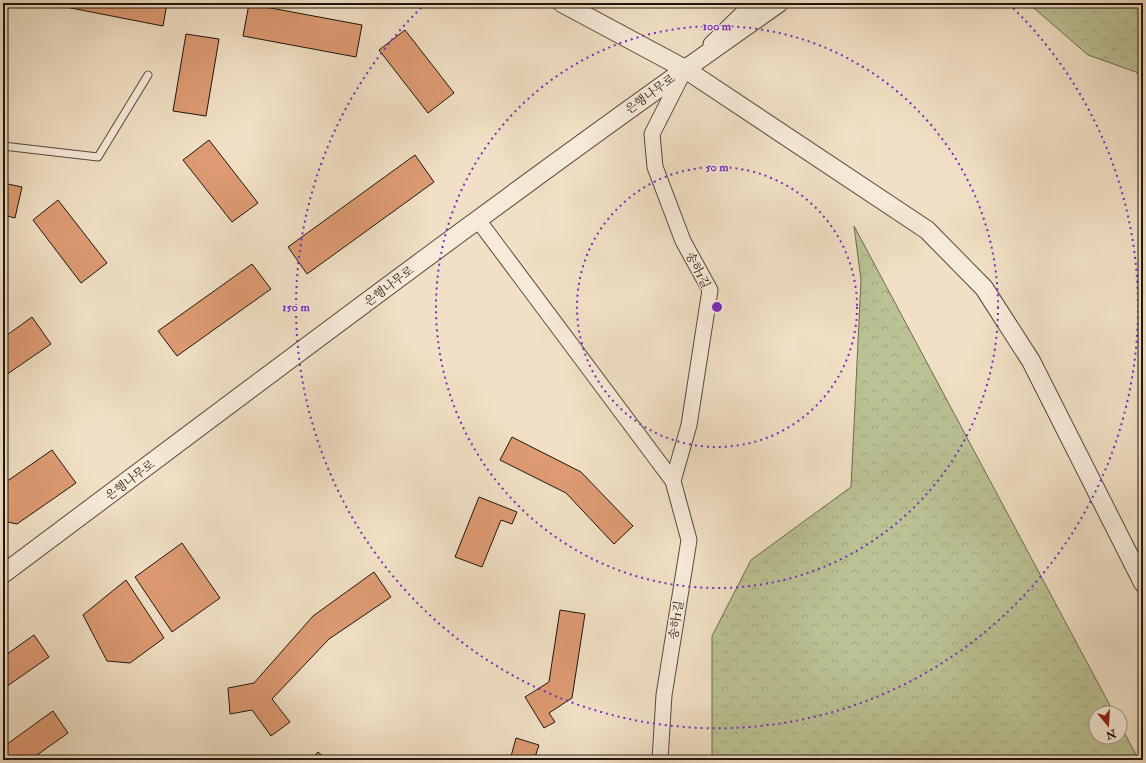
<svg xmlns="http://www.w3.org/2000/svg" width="1146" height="763" font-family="'IM FELL Double Pica','Noto Serif KR',serif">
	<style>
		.forest { fill: url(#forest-crowns); stroke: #6d6c50 }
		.building { fill: #de9b73; stroke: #1f150d }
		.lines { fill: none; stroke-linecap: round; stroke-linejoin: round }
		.service-casing { stroke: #54483b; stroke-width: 9 }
		.minor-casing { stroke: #54483b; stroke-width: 17 }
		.tertiary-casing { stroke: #54483b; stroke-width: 20 }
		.service { stroke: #f6ebd9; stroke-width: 7 }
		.minor { stroke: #f6ebd9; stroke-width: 15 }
		.tertiary { stroke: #f6ebd9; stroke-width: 18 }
		.ring { fill: none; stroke: #7b2cbf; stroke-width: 2; stroke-dasharray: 2 4 }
		.labels { text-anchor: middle; stroke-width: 3; stroke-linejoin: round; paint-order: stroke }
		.street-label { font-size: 12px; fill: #1f150d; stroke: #f6ebd9 }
		.centre { fill: #7b2cbf; stroke: #f6ebd9; stroke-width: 2 }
		.ring-label { font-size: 12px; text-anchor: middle; font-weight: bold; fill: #7b2cbf; stroke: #f6ebd9; stroke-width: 3; stroke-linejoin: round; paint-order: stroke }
	</style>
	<defs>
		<pattern id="forest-crowns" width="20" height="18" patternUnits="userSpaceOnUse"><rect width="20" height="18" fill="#bbc294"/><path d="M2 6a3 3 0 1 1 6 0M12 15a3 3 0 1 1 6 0" fill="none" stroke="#a0a67e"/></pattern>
	</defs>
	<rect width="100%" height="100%" fill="#f1e0c5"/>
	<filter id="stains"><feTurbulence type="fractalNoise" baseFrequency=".005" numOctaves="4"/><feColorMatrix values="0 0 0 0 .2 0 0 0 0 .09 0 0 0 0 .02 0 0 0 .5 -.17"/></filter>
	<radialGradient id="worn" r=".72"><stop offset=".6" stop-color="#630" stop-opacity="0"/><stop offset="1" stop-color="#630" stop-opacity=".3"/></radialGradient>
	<g class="forest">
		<polygon points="1028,3 1143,3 1143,80 1136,72 1088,55"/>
		<polygon points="854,226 1114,713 1096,713 1096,737 1120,737 1120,725 1139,760 712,760 712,636 751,560 851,487 861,280"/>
	</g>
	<g class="building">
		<polygon points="45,3 167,3 163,26"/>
		<polygon points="249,4 362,25 356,57 243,36"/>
		<polygon points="405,30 454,93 428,113 379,50"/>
		<polygon points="186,34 219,39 206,116 173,111"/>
		<polygon points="209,140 258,203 232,222 183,160"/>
		<polygon points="415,155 434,182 307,274 288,247"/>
		<polygon points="3,183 22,187 15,218 3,215"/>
		<polygon points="58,200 107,263 81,283 33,220"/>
		<polygon points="252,264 271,289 177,356 158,331"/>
		<polygon points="32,317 51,344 3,377 3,338"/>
		<polygon points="512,437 581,472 633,526 614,544 566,493 500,460"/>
		<polygon points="52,450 76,483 17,524 3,521 3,484"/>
		<polygon points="479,497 517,512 512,524 501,520 482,567 455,557"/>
		<polygon points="182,543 220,598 172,632 135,577"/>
		<polygon points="374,572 391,597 329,639 272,699 290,722 271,736 252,710 230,714 228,688 254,683 313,616"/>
		<polygon points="126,580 164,638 130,663 107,661 83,615"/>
		<polygon points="560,610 585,614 572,698 549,713 555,722 544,728 525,697 549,682"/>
		<polygon points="34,635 49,657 3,689 3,657"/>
		<polygon points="53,711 68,733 30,760 3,760 3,747"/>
		<polygon points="516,738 539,745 534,760 510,760"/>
		<polygon points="318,752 327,760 310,760"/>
	</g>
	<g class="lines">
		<g class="service-casing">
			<polyline id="service" points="3,146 98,157 148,75"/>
		</g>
		<g class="minor-casing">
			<g id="minor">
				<polyline points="711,44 753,3"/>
				<polyline points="478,220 673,481"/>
				<polyline points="660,760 664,695 689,540 673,481 689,425 710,290 683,241 655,167 652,134 685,69"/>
			</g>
		</g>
		<g class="tertiary-casing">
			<g id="tertiary">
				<polyline points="562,3 685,69 927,230 984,288 1031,361 1143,583"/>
				<path d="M 3,574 C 260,382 516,187 779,3"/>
			</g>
		</g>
		<use href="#service" class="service"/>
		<use href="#minor" class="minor"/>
		<use href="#tertiary" class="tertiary"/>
	</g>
	<g class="ring">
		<circle cx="717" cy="307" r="140"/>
		<circle cx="717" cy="307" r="281"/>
		<path d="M1009 4A421 421 0 1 1 425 4"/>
	</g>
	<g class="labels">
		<g class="street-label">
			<text transform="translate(650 94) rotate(-36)" y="4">은행나무로</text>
			<text transform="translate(698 270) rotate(63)" y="4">송하1길</text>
			<text transform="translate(389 286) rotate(-37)" y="4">은행나무로</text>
			<text transform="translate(130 480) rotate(-37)" y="4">은행나무로</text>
			<text transform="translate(676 620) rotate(-81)" y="4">송하1길</text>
		</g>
	</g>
	<circle cx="717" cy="307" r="6" class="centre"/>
	<g class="ring-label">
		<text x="717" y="30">100 m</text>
		<text x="717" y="171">50 m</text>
		<text x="296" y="311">150 m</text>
	</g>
	<rect width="1146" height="763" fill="none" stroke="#f1e0c5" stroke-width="16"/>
	<rect x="4" y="4" width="1138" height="755" fill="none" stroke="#1f150d" stroke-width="2"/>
	<rect x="8" y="8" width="1130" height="747" fill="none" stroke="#1f150d"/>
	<g transform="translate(1108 725) rotate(162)"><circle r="19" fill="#f6ebd9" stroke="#a09587"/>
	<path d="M0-3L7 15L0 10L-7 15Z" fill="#8f2418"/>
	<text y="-6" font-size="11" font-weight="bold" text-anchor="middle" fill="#1f150d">N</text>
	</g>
	<rect width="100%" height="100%" filter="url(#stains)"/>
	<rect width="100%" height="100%" fill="url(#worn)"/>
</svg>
